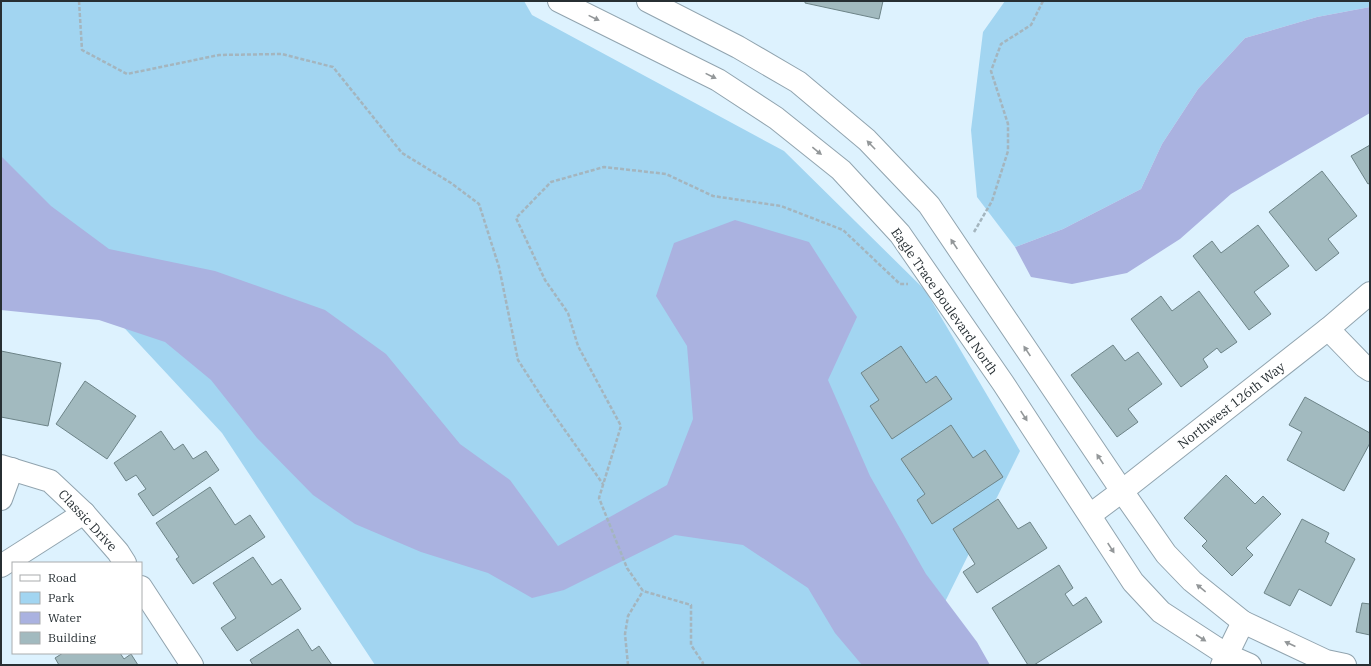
<svg xmlns="http://www.w3.org/2000/svg" width="1371" height="666" font-family="'IBM Plex Serif',serif">
	<style>
		.green { fill: #a2d5f1 }
		.water { fill: #aab2e0 }
		.building { fill: #a2babf; stroke: #6d8488 }
		.lines { fill: none; stroke-linecap: round; stroke-linejoin: round }
		.street-casing { stroke: #91a4af; stroke-width: 24 }
		.path { stroke: #a4b5be; stroke-width: 2.5; stroke-dasharray: 4 2; stroke-linecap: butt }
		.street { stroke: #fff; stroke-width: 22 }
		.oneway { fill: #939799 }
		.labels { text-anchor: middle; stroke-width: 4; stroke-linejoin: round; paint-order: stroke }
		.street-label { font-size: 13px; fill: #272f33; stroke: #fff }
	</style>
	<rect width="100%" height="100%" fill="#ddf2fe"/>
	<g class="green">
		<polygon points="1,1 524,1 532,15 784,151 925,290 1020,451 928,636 899,665 375,665 222,433 89,290 1,231"/>
		<polygon points="1005,1 1370,1 1370,7 1317,17 1245,38 1198,89 1162,144 1141,189 1063,229 1015,247 977,197 971,130 983,32"/>
	</g>
	<g class="water">
		<polygon points="1370,7 1370,113 1231,194 1180,239 1127,273 1072,284 1031,277 1015,247 1063,229 1141,189 1162,144 1198,89 1245,38 1317,17"/>
		<polygon points="1,156 51,206 109,249 215,271 325,310 386,354 460,444 510,480 558,546 667,485 693,419 687,346 656,296 674,243 735,220 809,242 857,317 828,380 870,476 926,574 977,642 990,665 862,665 835,633 808,588 743,545 675,535 564,590 532,598 488,573 421,552 355,524 313,495 257,438 211,380 165,342 99,320 1,310"/>
	</g>
	<g class="building">
		<polygon points="805,1 883,1 879,19 805,3"/>
		<polygon points="1370,145 1370,183 1368,184 1351,156"/>
		<polygon points="1322,171 1357,216 1328,239 1339,253 1316,271 1269,212"/>
		<polygon points="1258,225 1289,266 1254,292 1271,314 1249,330 1193,256 1212,241 1221,253"/>
		<polygon points="1199,291 1237,342 1221,353 1217,348 1203,359 1208,367 1181,387 1131,319 1161,296 1172,311"/>
		<polygon points="1113,345 1125,361 1138,352 1162,384 1128,409 1138,422 1117,437 1071,375"/>
		<polygon points="901,346 926,383 936,376 952,399 892,439 870,406 879,400 861,373"/>
		<polygon points="1,351 61,363 48,426 1,417"/>
		<polygon points="85,381 136,416 107,459 56,424"/>
		<polygon points="1305,397 1370,433 1370,443 1344,491 1287,460 1302,432 1289,425"/>
		<polygon points="951,425 973,458 985,450 1003,477 932,524 917,500 925,494 901,459"/>
		<polygon points="161,431 174,450 183,444 193,459 206,451 219,470 153,516 138,494 146,489 136,475 126,481 114,463"/>
		<polygon points="1226,475 1255,504 1263,496 1281,514 1246,548 1253,555 1232,576 1202,546 1207,541 1184,518"/>
		<polygon points="210,487 235,525 250,515 265,537 193,584 176,559 179,557 156,523"/>
		<polygon points="998,499 1018,529 1030,522 1047,548 977,593 963,572 975,564 953,529"/>
		<polygon points="1302,519 1329,533 1325,542 1355,559 1331,606 1299,589 1290,606 1264,593"/>
		<polygon points="253,557 272,585 281,579 301,609 237,651 221,628 236,618 213,583"/>
		<polygon points="1059,565 1073,588 1065,594 1073,606 1086,597 1102,622 1034,665 1028,665 992,608"/>
		<polygon points="1362,603 1370,604 1370,635 1356,632"/>
		<polygon points="298,629 312,651 319,646 332,665 253,665 250,660"/>
		<polygon points="63,653 120,653 124,659 131,654 138,665 59,665 55,658"/>
	</g>
	<g class="lines">
		<g class="street-casing">
			<g id="street">
				<polyline points="559,1 718,80 776,118 841,170 900,234 1003,383 1133,582 1161,612 1227,655 1250,665"/>
				<polyline points="648,1 738,47 798,82 867,140 929,205 1122,491 1166,554 1192,581 1243,622 1326,661 1345,665"/>
				<polyline points="1328,329 1364,366 1370,370"/>
				<polyline points="1,466 50,481 84,513 118,552 125,563"/>
				<polyline points="1,499 12,469"/>
				<polyline points="1090,515 1122,491 1328,329 1370,293"/>
				<polyline points="1,566 84,513"/>
				<polyline points="141,587 192,665"/>
				<polyline points="1222,665 1243,622"/>
			</g>
		</g>
		<g class="path">
			<polyline points="79,1 82,50 127,74 219,55 282,54 333,67 402,153 451,183 479,204 499,267 518,360 545,402 603,484"/>
			<polyline points="974,232 992,201 1008,151 1008,124 991,71 1001,44 1031,25 1043,1"/>
			<polyline points="628,665 625,634 628,616 643,591"/>
			<polyline points="702,665 703,663 691,645 691,605 643,591 627,568 599,498 621,426 578,346 568,313 545,280 516,218 551,182 604,167 666,174 713,196 781,206 843,230 900,284 908,284"/>
		</g>
		<use href="#street" class="street"/>
	</g>
	<defs><path id="oneway-solid" d="M-6-.8H1V-3.2L6.5 0L1 3.2V.8H-6Z"/></defs>
	<g class="oneway">
		<use href="#oneway-solid" transform="translate(594 18) rotate(26)"/>
		<use href="#oneway-solid" transform="translate(711 76) rotate(26)"/>
		<use href="#oneway-solid" transform="translate(871 145) rotate(-134)"/>
		<use href="#oneway-solid" transform="translate(817 151) rotate(39)"/>
		<use href="#oneway-solid" transform="translate(954 244) rotate(-124)"/>
		<use href="#oneway-solid" transform="translate(1027 351) rotate(-124)"/>
		<use href="#oneway-solid" transform="translate(1024 416) rotate(57)"/>
		<use href="#oneway-solid" transform="translate(1100 459) rotate(-124)"/>
		<use href="#oneway-solid" transform="translate(1111 548) rotate(57)"/>
		<use href="#oneway-solid" transform="translate(1201 588) rotate(-141)"/>
		<use href="#oneway-solid" transform="translate(1201 638) rotate(33)"/>
		<use href="#oneway-solid" transform="translate(1290 644) rotate(-155)"/>
	</g>
	<g class="labels">
		<g class="street-label">
			<text transform="translate(945 301) rotate(55)" y="5">Eagle Trace Boulevard North</text>
			<text transform="translate(1231 405) rotate(-38)" y="5">Northwest 126th Way</text>
			<text transform="translate(88 520) rotate(47)" y="5">Classic Drive</text>
		</g>
	</g>
	<rect width="1371" height="666" fill="none" stroke="#272f33" stroke-width="4"/>
	<rect x="12" y="562" width="130" height="92" fill="#ffffff" stroke="#a9acad"/>
	<rect x="20" y="575" width="20" height="6" fill="#ffffff" stroke="#a9acad"/>
	<text x="48" y="582" font-size="12" fill="#272f33">Road</text>
	<rect x="20" y="592" width="20" height="12" fill="#a2d5f1" stroke="#a9acad"/>
	<text x="48" y="602" font-size="12" fill="#272f33">Park</text>
	<rect x="20" y="612" width="20" height="12" fill="#aab2e0" stroke="#a9acad"/>
	<text x="48" y="622" font-size="12" fill="#272f33">Water</text>
	<rect x="20" y="632" width="20" height="12" fill="#a2babf" stroke="#a9acad"/>
	<text x="48" y="642" font-size="12" fill="#272f33">Building</text>
</svg>
